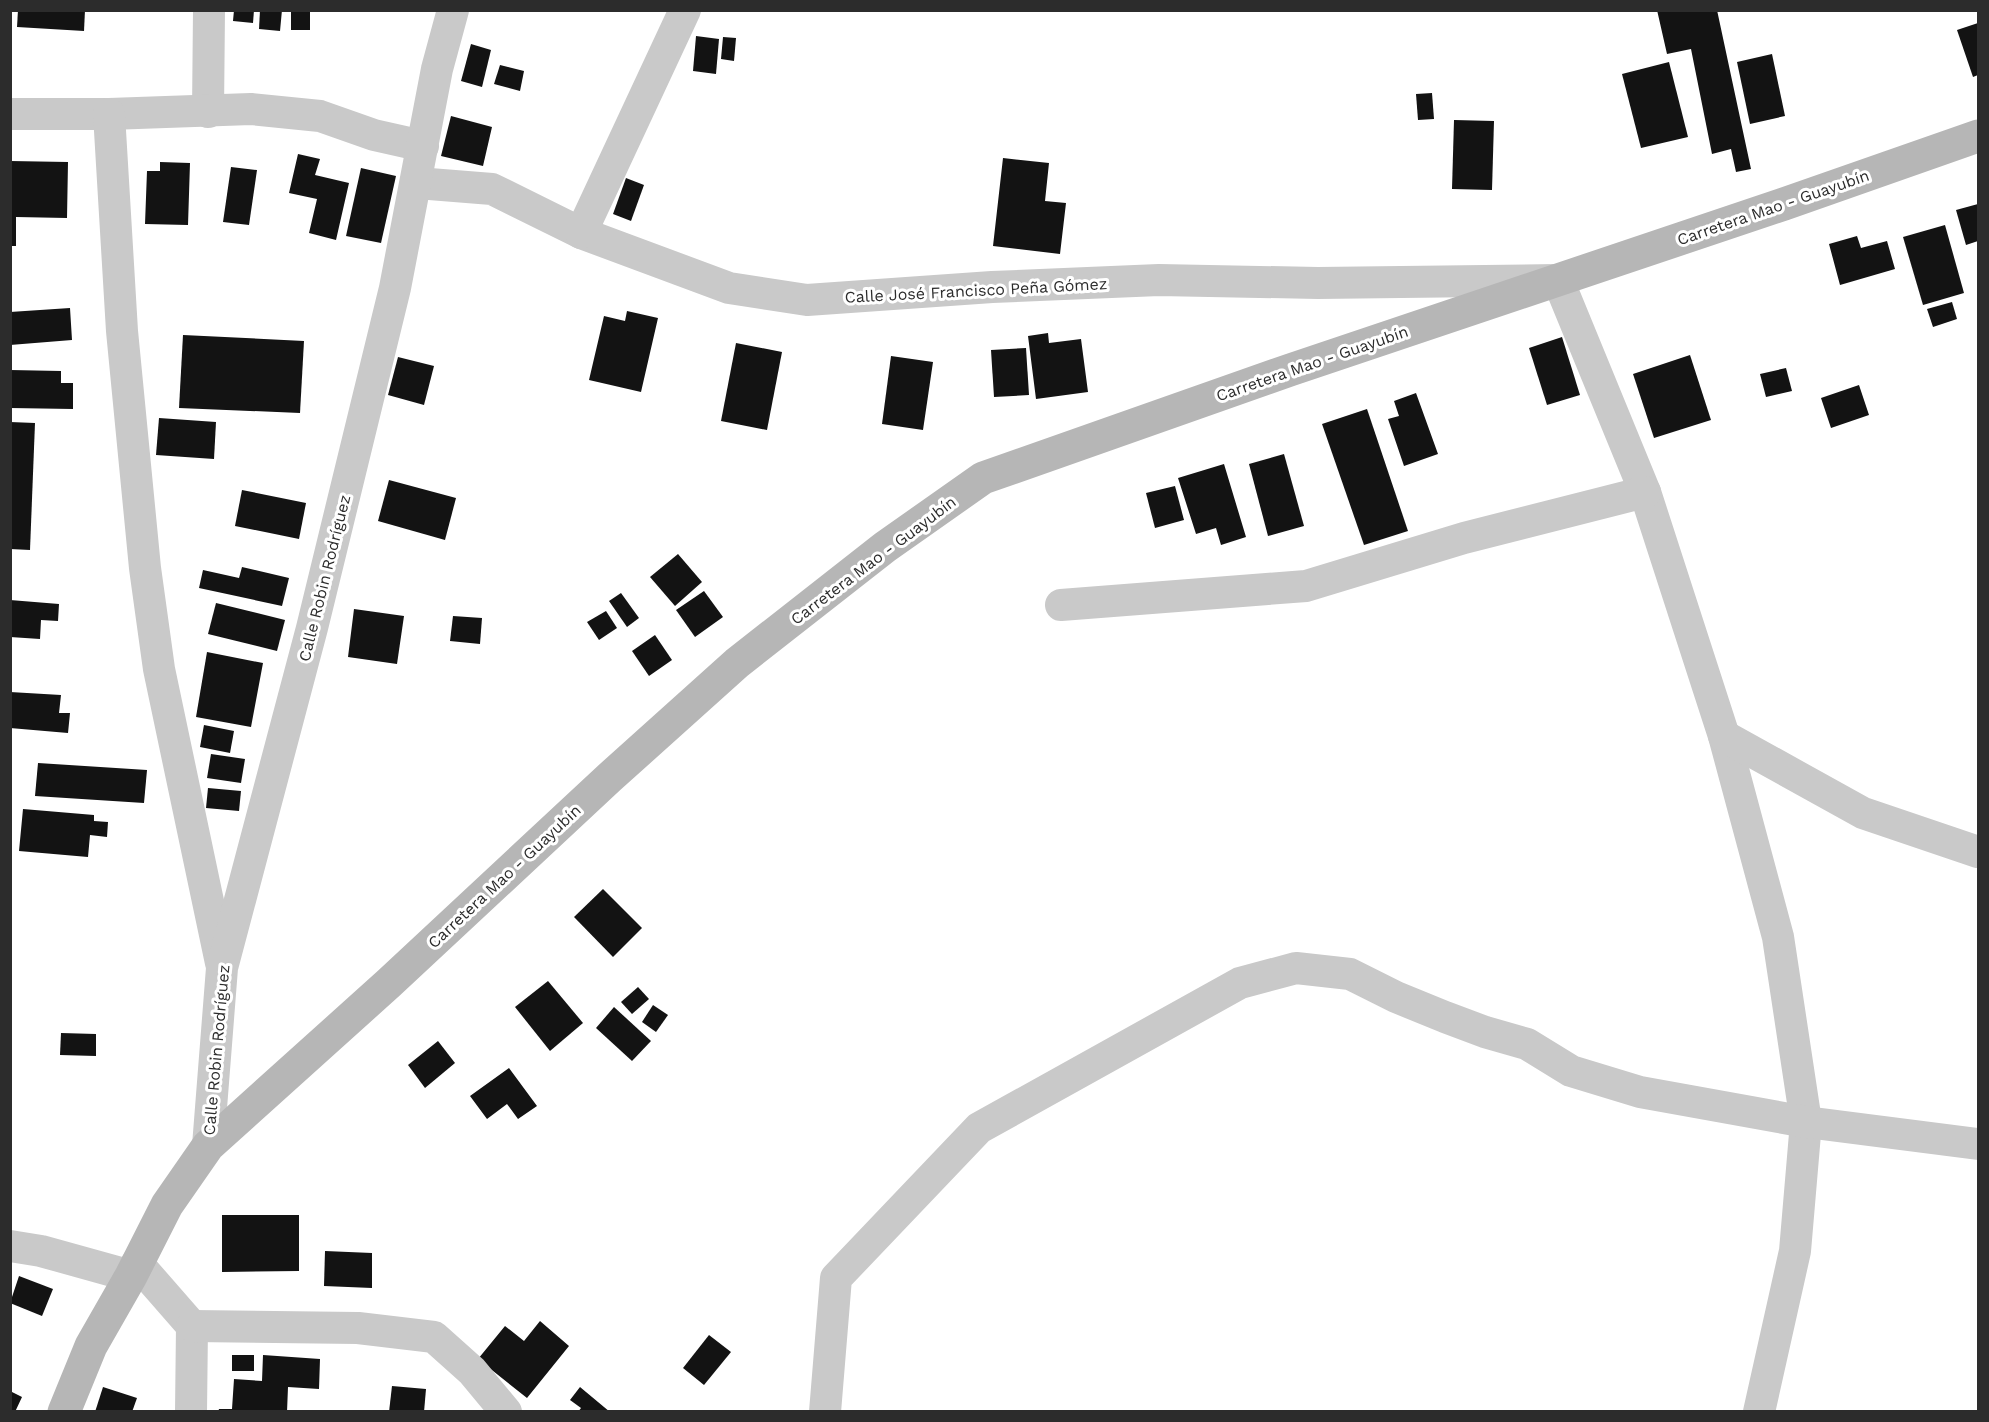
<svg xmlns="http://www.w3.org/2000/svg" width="1989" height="1422" font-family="'Work Sans',sans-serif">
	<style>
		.building { fill: #131313 }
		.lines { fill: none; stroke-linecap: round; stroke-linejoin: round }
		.minor { stroke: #c9c9c9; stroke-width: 32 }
		.secondary { stroke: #b6b6b6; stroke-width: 33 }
		.labels { text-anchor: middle; stroke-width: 6; stroke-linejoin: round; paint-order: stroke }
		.street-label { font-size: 16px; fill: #2c2c2c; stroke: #fff }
	</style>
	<rect width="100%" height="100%" fill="#fff"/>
	<g class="building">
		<polygon points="18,10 85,10 84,31 17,27"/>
		<polygon points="234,10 254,10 253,23 233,21"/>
		<polygon points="260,10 282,10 280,31 259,29"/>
		<rect x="291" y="10" width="19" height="20"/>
		<polygon points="1657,10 1717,10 1751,169 1736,172 1731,149 1712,154 1691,49 1667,54"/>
		<polygon points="1978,23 1978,75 1973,77 1957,30"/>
		<polygon points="696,36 719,39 716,74 693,71"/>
		<polygon points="723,37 736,38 734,61 721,59"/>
		<polygon points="471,44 491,50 482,87 461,81"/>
		<polygon points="1772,54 1785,116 1750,124 1737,62"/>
		<polygon points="1669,62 1688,137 1641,148 1622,74"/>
		<polygon points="500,65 524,71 520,91 494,84"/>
		<polygon points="1432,93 1434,119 1418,120 1416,94"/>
		<polygon points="451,116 492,127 483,166 441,156"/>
		<polygon points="1454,120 1494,121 1492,190 1452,189"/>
		<polygon points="298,154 320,159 315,175 349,183 336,240 309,233 317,199 289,193"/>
		<polygon points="1003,158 1049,163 1045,201 1066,203 1060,254 993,246"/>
		<polygon points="10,161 68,162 67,218 16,217 16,246 10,246"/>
		<polygon points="160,162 190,163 188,225 145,224 147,171 160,171"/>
		<polygon points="231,167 257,170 249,225 223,222"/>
		<polygon points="361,168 396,176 381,243 346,236"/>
		<polygon points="626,178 644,185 631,221 613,214"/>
		<polygon points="1978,204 1978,241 1966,245 1956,210"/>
		<polygon points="1945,225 1964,293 1923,305 1903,237"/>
		<polygon points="1857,236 1861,248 1887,241 1895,269 1840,285 1829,244"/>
		<polygon points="1952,302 1957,319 1933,327 1927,309"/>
		<polygon points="70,308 72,340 10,345 10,312"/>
		<polygon points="627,311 658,318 641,392 589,380 604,316 625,321"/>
		<polygon points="1048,333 1049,343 1081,339 1088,392 1036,399 1028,336"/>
		<polygon points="183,335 304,341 300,413 179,408"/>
		<polygon points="1562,337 1580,395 1547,405 1529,348"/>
		<polygon points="736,343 782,352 767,430 721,421"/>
		<polygon points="1026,348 1029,395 994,397 991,350"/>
		<polygon points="1690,355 1711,420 1654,438 1633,374"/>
		<polygon points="891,356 933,362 923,430 882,424"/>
		<polygon points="398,357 434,366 424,405 388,395"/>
		<polygon points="1786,368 1792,391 1766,397 1760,374"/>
		<polygon points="10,370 61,371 61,383 73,383 73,409 10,408"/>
		<polygon points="1859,385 1869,415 1831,428 1821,398"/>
		<polygon points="1416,393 1438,454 1404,466 1388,419 1399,416 1394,401"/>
		<polygon points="1367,409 1408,531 1364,545 1322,424"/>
		<polygon points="159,418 216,422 214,459 156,455"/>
		<polygon points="10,422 35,423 30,550 10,549"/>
		<polygon points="1284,454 1304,526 1268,536 1249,464"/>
		<polygon points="1224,464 1246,537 1221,545 1216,528 1196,534 1178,478"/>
		<polygon points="389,480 456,498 445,540 378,521"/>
		<polygon points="1175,486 1184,520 1155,528 1146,493"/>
		<polygon points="242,490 306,503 299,539 235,526"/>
		<polygon points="678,554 702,582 675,606 650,577"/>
		<polygon points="242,567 289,578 282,606 199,588 203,570 239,578"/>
		<polygon points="704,591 723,617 695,637 676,610"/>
		<polygon points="621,593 639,618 627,627 609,601"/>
		<polygon points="10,600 59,604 58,621 41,620 40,639 10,637"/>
		<polygon points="216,603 285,620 277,651 208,634"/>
		<polygon points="354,609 404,616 397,664 348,657"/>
		<polygon points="606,611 617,628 599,640 587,622"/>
		<polygon points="453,616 482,618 480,644 450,641"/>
		<polygon points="655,635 672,660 649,676 632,651"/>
		<polygon points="207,652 263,663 251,727 196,717"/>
		<polygon points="10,692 61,695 59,713 70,713 68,733 10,728"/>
		<polygon points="204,725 234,731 230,753 200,747"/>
		<polygon points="211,754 245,759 241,783 207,778"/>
		<polygon points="38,763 147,770 144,803 35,796"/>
		<polygon points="208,788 241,791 239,811 206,808"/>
		<polygon points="23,809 94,815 94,821 108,822 107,837 90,835 88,857 19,851"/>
		<polygon points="603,889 642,928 613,957 574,917"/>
		<polygon points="548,981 583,1023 550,1051 515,1007"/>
		<polygon points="638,987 649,999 632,1014 621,1002"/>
		<polygon points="653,1005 668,1015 656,1032 642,1022"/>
		<polygon points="614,1007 651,1041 632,1061 596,1028"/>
		<polygon points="61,1033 96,1034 96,1056 60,1055"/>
		<polygon points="438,1041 455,1063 425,1088 408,1065"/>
		<polygon points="509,1068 537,1106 518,1119 507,1104 487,1119 470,1096"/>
		<polygon points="222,1215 299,1215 299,1271 222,1272"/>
		<polygon points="325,1251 372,1253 372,1288 324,1286"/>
		<polygon points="19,1276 53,1289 42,1316 10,1303"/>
		<polygon points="540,1321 569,1346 527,1398 478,1359 505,1326 524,1341"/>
		<polygon points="709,1335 731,1352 704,1385 683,1368"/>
		<rect x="232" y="1355" width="22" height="16"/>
		<polygon points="263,1355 320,1359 319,1389 288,1387 287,1412 218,1412 219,1409 232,1409 234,1379 262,1381"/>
		<polygon points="392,1386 426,1389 424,1412 389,1412"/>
		<polygon points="103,1387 137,1398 132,1412 95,1412"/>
		<polygon points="580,1387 610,1412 578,1412 581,1408 570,1400"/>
		<polygon points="10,1391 22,1397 15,1412 10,1412"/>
	</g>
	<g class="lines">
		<g class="minor">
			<polyline points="208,112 209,10"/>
			<polyline points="10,114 109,114 251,109 320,116 374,135 423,146"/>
			<polyline points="109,114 122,331 145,568 159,669 221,963"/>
			<polyline points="417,183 492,189 581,233 729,288 807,300 992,287 1159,280 1318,283 1558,280 1645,492 1724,736 1778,937 1806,1122 1795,1251 1759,1412"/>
			<polyline points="581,233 685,10"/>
			<polyline points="1061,605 1306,586 1464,538 1645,492"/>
			<polyline points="1724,736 1863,813 1978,852"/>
			<polyline points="208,1146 222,968 312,628 395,288 437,69 453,10"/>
			<polyline points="10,1246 41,1251 131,1276"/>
			<polyline points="137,1263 192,1326 191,1412"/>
			<polyline points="192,1326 358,1328 434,1337 472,1371 506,1412"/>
			<polyline points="825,1412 836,1278 979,1128 1240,983 1296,968 1350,974 1396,997 1445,1017 1485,1032 1527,1044 1571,1071 1640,1092 1806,1122 1978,1144"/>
		</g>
		<polyline class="secondary" points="64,1412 91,1346 131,1276 167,1205 208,1146 389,983 609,778 737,663 885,547 983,478 1290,370 1784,204 1978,136"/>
	</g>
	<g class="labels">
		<g class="street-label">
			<text transform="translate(1773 207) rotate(-19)" y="6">Carretera Mao - Guayubín</text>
			<text transform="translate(976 290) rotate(-3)" y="6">Calle José Francisco Peña Gómez</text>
			<text transform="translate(1312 363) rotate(-19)" y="6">Carretera Mao - Guayubín</text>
			<text transform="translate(873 560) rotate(-37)" y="6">Carretera Mao - Guayubín</text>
			<text transform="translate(324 578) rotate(-76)" y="6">Calle Robin Rodríguez</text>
			<text transform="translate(504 876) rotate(-43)" y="6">Carretera Mao - Guayubín</text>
			<text transform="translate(216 1050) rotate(-85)" y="6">Calle Robin Rodríguez</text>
		</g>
	</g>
	<rect width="1989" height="1422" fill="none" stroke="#2c2c2c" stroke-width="24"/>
</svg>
